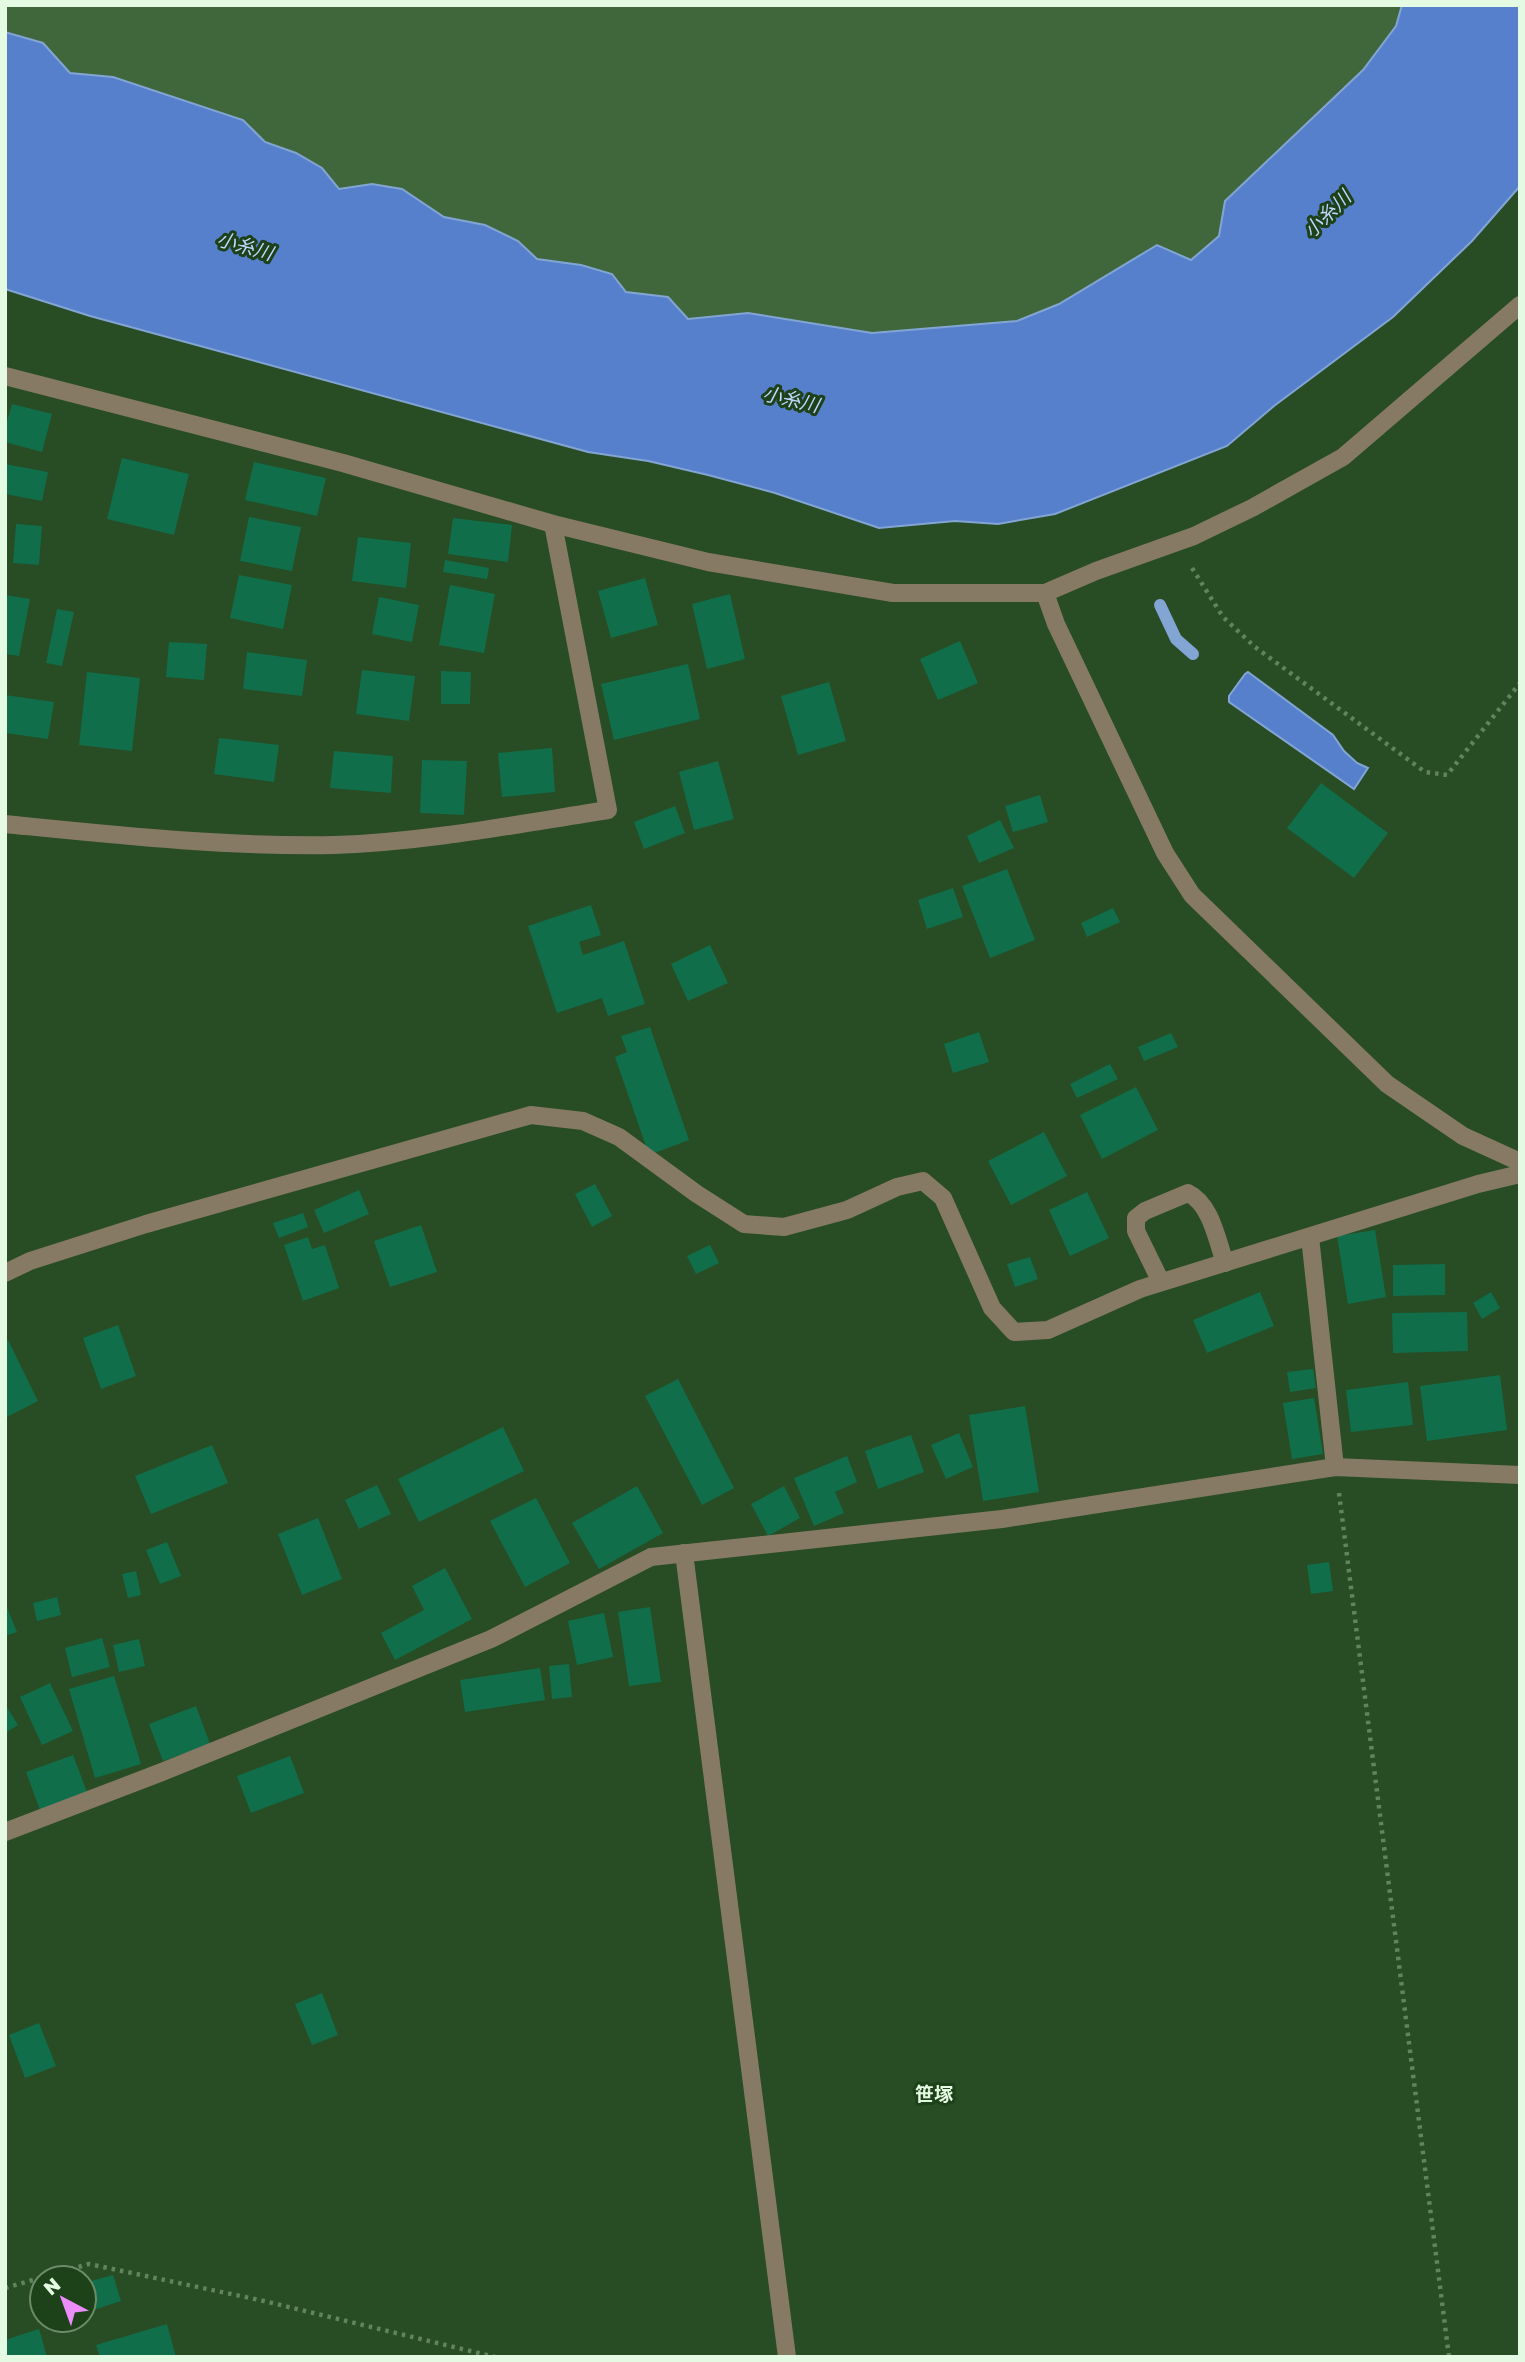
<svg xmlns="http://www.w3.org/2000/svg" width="1525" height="2362" font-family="'Golos Text','Noto Sans JP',sans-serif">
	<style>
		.green { fill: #40673b }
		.water { fill: #5780cc; stroke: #82a5d3; stroke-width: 2 }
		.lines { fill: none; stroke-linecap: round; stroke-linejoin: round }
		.stream { stroke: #82a5d3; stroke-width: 12 }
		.building { fill: #116e4b }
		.path { stroke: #63825e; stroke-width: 4.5; stroke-dasharray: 3.5 5; stroke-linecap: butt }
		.service { stroke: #867a64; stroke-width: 18 }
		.minor { stroke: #867a64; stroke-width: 18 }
		.labels { text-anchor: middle; stroke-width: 6; stroke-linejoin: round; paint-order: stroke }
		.water-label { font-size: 19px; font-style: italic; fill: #bfd6fe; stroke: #1d4119 }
		.neighbourhood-label { font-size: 19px; font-weight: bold; fill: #e5fae2; stroke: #1d4119 }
	</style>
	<rect width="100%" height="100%" fill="#284c23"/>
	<polygon class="green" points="5,5 1402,5 1396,26 1363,70 1226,200 1219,236 1191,260 1156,245 1059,304 1017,321 872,333 748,313 688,319 668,297 625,292 612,274 581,265 537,259 518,241 485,225 444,217 402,189 372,184 339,190 322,168 296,153 265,142 243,120 113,77 70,73 43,43 5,32"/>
	<g class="water">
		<polygon points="1402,5 1520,5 1520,186 1472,241 1393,317 1274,406 1227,446 1055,514 998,524 955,521 879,528 775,493 708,475 648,461 588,452 90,316 5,289 5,32 43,43 70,73 113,77 243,120 265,142 296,153 322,168 339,189 372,184 402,189 444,217 485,225 518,241 537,259 581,265 612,274 626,292 668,297 688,319 748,313 872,333 1017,321 1059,304 1157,245 1191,260 1219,236 1225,201 1363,70 1396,26"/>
		<polygon points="1248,672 1333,735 1344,751 1357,763 1368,768 1354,789 1229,702 1229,696 1245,674"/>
	</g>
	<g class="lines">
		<polyline class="stream" points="1160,605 1176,639 1193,654"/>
	</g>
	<g class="building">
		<polygon points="12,404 52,414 42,452 5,442 5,428"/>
		<polygon points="122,458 189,474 174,535 107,519"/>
		<polygon points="254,462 326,478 317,516 245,500"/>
		<polygon points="5,464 48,472 42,501 5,494"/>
		<polygon points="249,517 301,527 292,571 240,561"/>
		<polygon points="453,518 512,525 508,562 448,554"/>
		<polygon points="16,524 42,526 39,565 13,563"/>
		<polygon points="358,537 411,543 406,588 352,581"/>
		<polygon points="445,560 489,568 487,579 443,572"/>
		<polygon points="239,575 292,585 283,629 230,618"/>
		<polygon points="645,578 658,625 611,638 598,591"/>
		<polygon points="450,585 495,594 484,653 439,645"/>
		<polygon points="730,594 745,659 707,669 692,604"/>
		<polygon points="5,595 30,599 19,656 5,654"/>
		<polygon points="379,597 419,605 412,642 372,634"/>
		<polygon points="57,609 74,612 62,666 46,663"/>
		<polygon points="960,641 978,683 938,700 920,659"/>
		<polygon points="169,642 207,644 204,680 166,677"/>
		<polygon points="247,652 307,660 302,696 243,689"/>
		<polygon points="688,664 700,719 614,740 601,684"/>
		<polygon points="362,670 415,676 409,721 356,714"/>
		<polygon points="441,671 471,672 470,704 441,704"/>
		<polygon points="87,672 140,678 132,751 79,745"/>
		<polygon points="829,682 846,741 798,755 781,696"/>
		<polygon points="5,695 54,702 48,739 5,733"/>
		<polygon points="219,738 279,745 274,782 214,774"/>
		<polygon points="552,748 555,792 502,797 498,753"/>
		<polygon points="334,751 393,756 391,793 330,788"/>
		<polygon points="422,760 467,761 464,815 420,813"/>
		<polygon points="718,761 734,819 694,830 679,772"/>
		<polygon points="1321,783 1388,833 1354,878 1287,828"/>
		<polygon points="1040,795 1048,822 1013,832 1005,806"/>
		<polygon points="675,806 685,833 644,849 634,822"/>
		<polygon points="1000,820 1014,848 979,863 967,836"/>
		<polygon points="1007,869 1035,940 990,958 962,886"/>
		<polygon points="953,888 963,917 927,929 918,900"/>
		<polygon points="591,905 601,935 579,942 583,955 624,941 645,1004 608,1016 602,998 557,1013 528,926"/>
		<polygon points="1113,908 1120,922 1087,937 1081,923"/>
		<polygon points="710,945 728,983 688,1001 671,964"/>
		<polygon points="650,1027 689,1140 649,1155 615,1057 627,1052 621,1036"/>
		<polygon points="979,1032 989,1062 953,1073 944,1044"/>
		<polygon points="1171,1033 1178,1047 1144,1061 1138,1047"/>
		<polygon points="1110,1064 1118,1079 1077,1098 1070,1084"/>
		<polygon points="1136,1087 1158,1130 1102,1159 1080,1115"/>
		<polygon points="1044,1132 1067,1176 1011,1205 988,1161"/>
		<polygon points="595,1184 612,1216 592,1227 575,1194"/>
		<polygon points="359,1190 369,1214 324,1233 314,1210"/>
		<polygon points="1087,1192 1109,1238 1070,1256 1049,1210"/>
		<polygon points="303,1213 308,1227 279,1238 273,1223"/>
		<polygon points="421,1225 437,1272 390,1287 374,1241"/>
		<polygon points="1375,1230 1386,1297 1348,1304 1337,1236"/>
		<polygon points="308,1237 312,1249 325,1245 339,1288 303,1301 284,1245"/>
		<polygon points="710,1245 719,1263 696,1274 687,1256"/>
		<polygon points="1030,1257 1038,1279 1015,1287 1007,1264"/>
		<polygon points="1445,1264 1445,1295 1393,1296 1393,1265"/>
		<polygon points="1260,1292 1274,1326 1207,1353 1193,1320"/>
		<polygon points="1491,1292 1500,1308 1482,1319 1473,1303"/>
		<polygon points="1467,1312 1468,1351 1393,1353 1392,1313"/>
		<polygon points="118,1325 136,1376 101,1389 83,1338"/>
		<polygon points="8,1340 38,1401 5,1418 5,1341"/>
		<polygon points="1313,1369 1316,1388 1290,1392 1287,1372"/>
		<polygon points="1500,1375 1507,1430 1427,1441 1420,1386"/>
		<polygon points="678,1379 734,1488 702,1505 645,1396"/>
		<polygon points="1408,1382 1413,1425 1351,1432 1346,1390"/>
		<polygon points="1314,1398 1323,1454 1292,1459 1283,1403"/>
		<polygon points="1025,1406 1039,1492 983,1501 969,1415"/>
		<polygon points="503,1427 524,1471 419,1522 398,1479"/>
		<polygon points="959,1433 973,1467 946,1479 931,1445"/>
		<polygon points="911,1435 924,1472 878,1489 865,1451"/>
		<polygon points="212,1445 228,1483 151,1514 135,1476"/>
		<polygon points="847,1456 857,1482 835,1492 844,1513 814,1526 794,1478"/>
		<polygon points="377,1485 391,1514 359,1529 345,1500"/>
		<polygon points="637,1486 663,1533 599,1569 572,1523"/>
		<polygon points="784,1486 800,1518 768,1536 751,1504"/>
		<polygon points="536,1498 570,1563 525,1587 490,1521"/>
		<polygon points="318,1518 342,1579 302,1595 278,1534"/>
		<polygon points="167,1542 181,1576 160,1584 146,1550"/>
		<polygon points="1329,1562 1333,1591 1311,1594 1307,1565"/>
		<polygon points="445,1568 472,1619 395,1660 381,1633 424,1610 412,1586"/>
		<polygon points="136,1571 141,1595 128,1598 122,1574"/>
		<polygon points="57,1597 61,1615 37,1621 33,1603"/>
		<polygon points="5,1603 17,1632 5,1636"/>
		<polygon points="650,1607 661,1682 629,1686 618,1612"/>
		<polygon points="604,1613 613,1657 577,1665 568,1621"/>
		<polygon points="102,1638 110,1667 72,1677 65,1648"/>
		<polygon points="139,1639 145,1666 119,1672 113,1645"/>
		<polygon points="569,1664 572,1697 552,1699 549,1666"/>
		<polygon points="540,1668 545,1700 465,1712 460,1680"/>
		<polygon points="114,1676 141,1764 95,1778 69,1689"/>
		<polygon points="50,1683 73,1731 42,1745 20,1697"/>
		<polygon points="5,1704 18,1725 5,1733"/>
		<polygon points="196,1706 210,1744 163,1761 149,1724"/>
		<polygon points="73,1755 87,1792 40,1810 26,1772"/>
		<polygon points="290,1756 304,1793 251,1813 237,1776"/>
		<polygon points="322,1993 338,2035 312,2045 295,2004"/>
		<polygon points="39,2023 56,2066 25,2078 9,2035"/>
		<polygon points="113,2275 121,2301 84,2313 84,2283"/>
		<polygon points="167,2324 176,2357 100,2357 96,2345"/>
		<polygon points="39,2329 47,2357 5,2357 5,2340"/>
	</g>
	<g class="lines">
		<g class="path">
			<polyline points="1192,568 1223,617 1255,647 1425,772 1447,775 1520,683"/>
			<polyline points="1339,1493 1449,2357"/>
			<polyline points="5,2288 89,2264 264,2301 495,2357"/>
		</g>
		<path class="service" d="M 1161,1282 L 1136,1231 L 1136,1218 L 1145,1211 L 1188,1193 C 1211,1204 1217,1240 1225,1263"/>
		<g class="minor">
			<polyline points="5,376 343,463 553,524 708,562 893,593 1045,593 1096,571 1194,536 1252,508 1343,457 1520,305"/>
			<polyline points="1045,593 1056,624 1165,853 1192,895 1387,1084 1463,1136 1520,1162"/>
			<path d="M 5,824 C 115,835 224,847 334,845 C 426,842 518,824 608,810 L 553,524"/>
			<polyline points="1310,1237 1335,1467"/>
			<polyline points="5,1273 30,1261 146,1224 531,1115 583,1121 619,1137 697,1194 744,1224 784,1227 847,1210 897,1187 923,1181 943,1198 992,1308 1014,1332 1048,1330 1140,1289 1478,1184 1520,1174"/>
			<polyline points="684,1553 787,2357"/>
			<polyline points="5,1832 162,1772 491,1639 651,1557 1002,1519 1335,1467 1520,1475"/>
		</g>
	</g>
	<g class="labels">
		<g class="water-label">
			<text transform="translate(1327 214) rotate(-45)" y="7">小糸川</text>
			<text transform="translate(245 246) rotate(16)" y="7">小糸川</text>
			<text transform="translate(791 399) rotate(13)" y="7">小糸川</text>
		</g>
		<g class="neighbourhood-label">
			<text x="934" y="2101">笹塚</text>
		</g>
	</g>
	<rect width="1525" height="2362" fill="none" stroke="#e5fae2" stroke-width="14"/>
	<g transform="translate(63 2299) rotate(319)"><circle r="33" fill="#1d4119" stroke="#6d8b69" stroke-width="2"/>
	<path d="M0-5L12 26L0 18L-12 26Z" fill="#eb8dfb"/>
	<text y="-10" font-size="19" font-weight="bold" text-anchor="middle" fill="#e5fae2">N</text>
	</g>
</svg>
